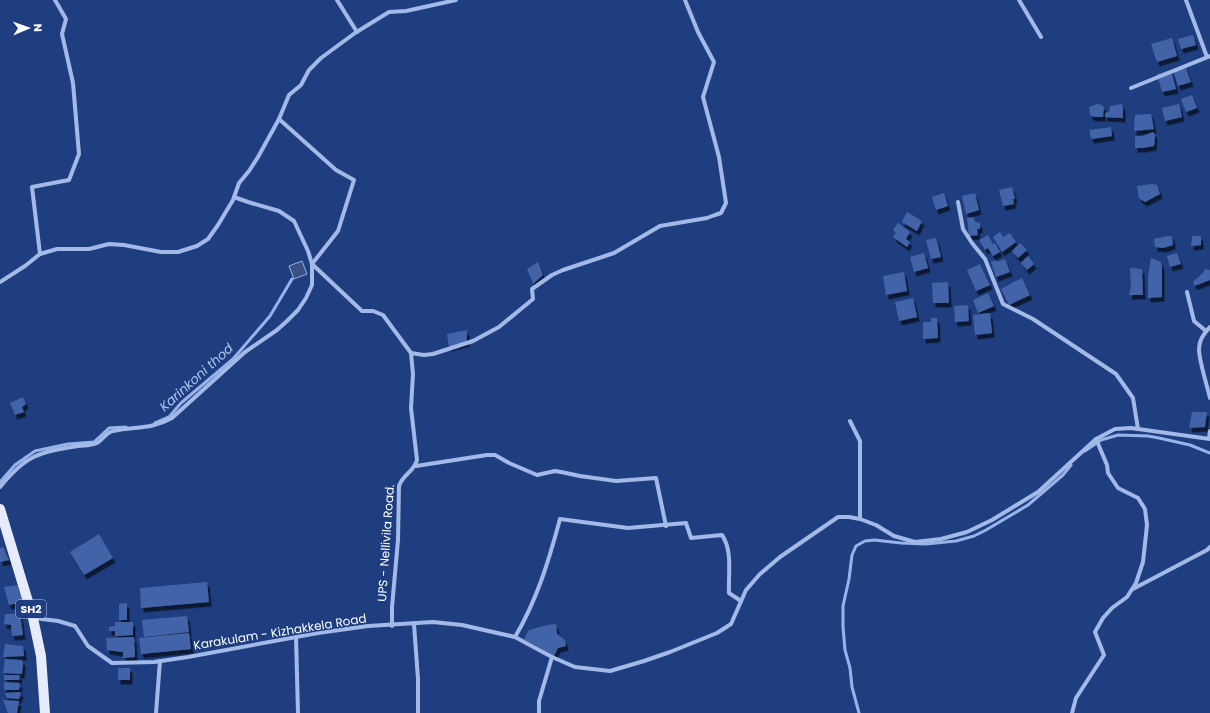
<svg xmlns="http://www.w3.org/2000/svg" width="1210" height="713" font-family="Poppins,sans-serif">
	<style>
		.water { fill: #395182; stroke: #97b3ea }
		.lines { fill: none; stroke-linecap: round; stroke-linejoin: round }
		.stream { stroke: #97b3ea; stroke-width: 3 }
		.building { fill: #4364a7; filter: url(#shadow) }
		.minor { stroke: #a3bae8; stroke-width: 4 }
		.primary { stroke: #e6ecfe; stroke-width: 10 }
		.labels { text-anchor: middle; stroke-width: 3; stroke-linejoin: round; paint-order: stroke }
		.shield { fill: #1f3e80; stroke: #bcc5d9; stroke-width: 1 }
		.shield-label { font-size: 11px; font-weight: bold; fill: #fff }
		.street-label { font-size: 12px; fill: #fff; stroke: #1f3e80 }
		.water-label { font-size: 13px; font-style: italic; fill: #aec5f0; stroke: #1f3e80 }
	</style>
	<defs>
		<filter id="shadow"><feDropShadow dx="2.5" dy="4.5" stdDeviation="0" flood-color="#0009"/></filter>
	</defs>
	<rect width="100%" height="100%" fill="#1f3e80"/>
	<polygon class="water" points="302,261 307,274 294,279 289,266"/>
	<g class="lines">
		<g class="stream">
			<polyline points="155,423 169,417 181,403 233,359 270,316 292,279"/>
			<polyline points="1085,451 1101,440 1118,435 1148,436 1159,438 1190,445 1210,453"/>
			<polyline points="0,482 15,465 35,451 68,444 94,442 109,428 126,427"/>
			<polyline points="859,713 852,687 850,668 845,650 843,627 843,606 849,579 852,555 856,546 865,541 874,540 901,543 926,544 956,541 974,536 986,530 1028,505 1063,475 1071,465"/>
		</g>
	</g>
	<g class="building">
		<polygon points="1193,35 1196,45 1181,49 1178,39"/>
		<polygon points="1172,38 1177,56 1157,62 1151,44"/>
		<polygon points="1185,66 1191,82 1178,86 1173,70"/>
		<polygon points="1171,70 1176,89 1162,92 1157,74"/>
		<polygon points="1192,95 1197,108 1186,112 1181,99"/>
		<polygon points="1097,104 1101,105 1104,107 1103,117 1094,117 1090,115 1089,107"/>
		<polygon points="1122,104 1123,109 1123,118 1105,117 1105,113 1109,112 1110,106"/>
		<polygon points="1179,104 1182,117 1165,121 1162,108"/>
		<polygon points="1148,114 1151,114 1154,129 1134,131 1135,115"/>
		<polygon points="1111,127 1112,136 1092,139 1090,136 1090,130"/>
		<polygon points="1153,132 1155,135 1154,146 1142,148 1135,148 1135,136 1143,136"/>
		<polygon points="1151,184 1157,185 1160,194 1145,202 1139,198 1137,186"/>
		<polygon points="1012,187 1015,199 1013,199 1014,204 1003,206 999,190"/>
		<polygon points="944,193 948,206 936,210 932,197"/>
		<polygon points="975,193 979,210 966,214 962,196"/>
		<polygon points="907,212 922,221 917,231 902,222"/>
		<polygon points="973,217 976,223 978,222 980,224 980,229 977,229 978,235 969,236 967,218"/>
		<polygon points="898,223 910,232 906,239 910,242 907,247 893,237 896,233 893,230"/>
		<polygon points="1000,232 1003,237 1010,233 1016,242 1002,252 993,237"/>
		<polygon points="988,235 993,244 995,243 1000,252 993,256 988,248 985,250 979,240"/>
		<polygon points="1168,236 1172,236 1173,245 1163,248 1155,247 1154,239"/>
		<polygon points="1192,236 1201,236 1201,245 1191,246"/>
		<polygon points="936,238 941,257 931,259 926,240"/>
		<polygon points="1020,243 1027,250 1018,258 1012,251"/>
		<polygon points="924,253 928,268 914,272 910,257"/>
		<polygon points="1177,253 1181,264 1170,267 1167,256"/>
		<polygon points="1028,256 1034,264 1027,270 1021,263"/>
		<polygon points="1151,258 1161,262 1162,268 1162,297 1148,298 1148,277"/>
		<polygon points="1005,259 1010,272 996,277 991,262 996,260 997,262"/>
		<polygon points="538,262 543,275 533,284 527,269"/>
		<polygon points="980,264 990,285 976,291 967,270"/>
		<polygon points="1130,268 1142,269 1143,295 1129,295 1131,287"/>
		<polygon points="1205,269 1210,270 1210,280 1197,285 1194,285 1193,282 1195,280 1203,273"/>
		<polygon points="904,272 907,291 886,295 883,276"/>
		<polygon points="1022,278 1030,295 1009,305 1001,289"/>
		<polygon points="948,282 949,303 933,303 932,283"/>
		<polygon points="988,293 994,306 978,313 973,300"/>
		<polygon points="913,298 917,317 899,321 895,302"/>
		<polygon points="968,305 969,321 955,322 954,306"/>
		<polygon points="990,313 992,333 975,335 973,315"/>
		<polygon points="931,318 937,318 938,338 923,339 923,322 931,322"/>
		<polygon points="467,330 467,342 449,347 447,334"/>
		<polygon points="23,397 26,404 22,407 24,412 15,415 10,403"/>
		<polygon points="1192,412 1207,412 1205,427 1189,428"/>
		<polygon points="99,534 113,558 84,575 70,552"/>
		<polygon points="3,547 9,560 0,562 0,548"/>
		<polygon points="207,582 209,602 141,608 140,588"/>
		<polygon points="17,585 23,602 9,605 4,587"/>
		<polygon points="127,603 127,620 119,620 119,604"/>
		<polygon points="5,614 20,614 23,635 12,636 11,625 4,624"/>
		<polygon points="187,616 189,632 144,637 142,620"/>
		<polygon points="115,622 133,622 133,635 115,636 115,631 109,631 109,627 115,626"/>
		<polygon points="556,624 557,634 565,640 566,646 558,648 554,656 524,639 529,630 547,625"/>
		<polygon points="189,633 191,649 141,654 139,638"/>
		<polygon points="134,637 135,657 123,658 123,652 107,650 106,638"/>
		<polygon points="5,644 23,646 24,656 3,657"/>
		<polygon points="5,659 22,660 23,663 22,674 3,673"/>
		<rect x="118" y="668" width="12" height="12"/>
		<polygon points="4,675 20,675 19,680 4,680"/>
		<polygon points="4,682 20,683 19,690 4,690"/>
		<polygon points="21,692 19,699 7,698 5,693"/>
		<polygon points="3,700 19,701 17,713 8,713"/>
	</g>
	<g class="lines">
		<g class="minor">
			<polyline points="337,0 357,32"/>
			<polyline points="1019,0 1041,37"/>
			<polyline points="1186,0 1207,57"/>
			<polyline points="1131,88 1210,56"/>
			<polyline points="279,119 336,170 354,180 338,231 312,264 362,311 373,311 383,315 411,353"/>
			<polyline points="958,202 963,229 972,243 985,259 1003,304 1033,319 1116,374 1133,398 1138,429"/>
			<polyline points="40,254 32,187 69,180 79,154 73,83 62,34 66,19 55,0"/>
			<polyline points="0,282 25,266 40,254 57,249 89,249 109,244 124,245 161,252 178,252 197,246 208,239 218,225 233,200 239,183 249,171 258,157 279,119 289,95 301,85 309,70 321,58 355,33 389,12 406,11 456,0"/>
			<polyline points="1187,292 1194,321 1206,331"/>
			<path d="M 1210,327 C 1204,333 1199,340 1199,349 C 1199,361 1207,385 1210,398"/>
			<polyline points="850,421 860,441 860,519"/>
			<polyline points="1209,438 1210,431"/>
			<polyline points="416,466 487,455 495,455 509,463 537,475 555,471 561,472 580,476 616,481 656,478 666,526"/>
			<path d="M 0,487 C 26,455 39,452 78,446 C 83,445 89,446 94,444 C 102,443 105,432 113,431 C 136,426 150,430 172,418 L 245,352 L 277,330 L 287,321 L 298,310 L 306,298 L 312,285 L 312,264 L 308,251 L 294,221 L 279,211 L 248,202 L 234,197"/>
			<polyline points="1133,589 1207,550 1210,547"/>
			<polyline points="34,618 58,621 75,626 88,646 112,663 154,662 188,657 318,633 368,626 433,622 462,625 515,637 552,657 575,667 610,671 644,661 670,652 717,633 731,624 746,590 760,574 780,557 838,517 849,517 860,519 876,525 894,536 915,542 941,539 967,532 992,520 1038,492 1096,439 1115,429 1131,428 1210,439"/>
			<polyline points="414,624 418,679 418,713"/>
			<path d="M 392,626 L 392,607 L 398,540 L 399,486 C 403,474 414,472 417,460 L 411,408 L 413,374 L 411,353 L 424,355 L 433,354 L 473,341 L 499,327 L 533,299 L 532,289 L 552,275 L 563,270 L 614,253 L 660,226 L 707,218 L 715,215 L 721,213 L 726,203 L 719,157 L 703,97 L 714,62 L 698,32 L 685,0"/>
			<polyline points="296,637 298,713"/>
			<path d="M 515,637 C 537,600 549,560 560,519 L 628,528 L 686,523 L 691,538 L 722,535 C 733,551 728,575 729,593 L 741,601"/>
			<polyline points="156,713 160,661"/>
			<polyline points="539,713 539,701 552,657"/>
			<polyline points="1072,713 1076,698 1104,655 1095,632 1103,618 1112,608 1127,597 1136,583 1143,562 1147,525 1145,509 1138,498 1118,488 1108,473 1107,465 1096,439"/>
		</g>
		<polyline class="primary" points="0,509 33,618 41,656 45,713"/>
	</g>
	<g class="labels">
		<rect class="shield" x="16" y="600" width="30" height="18" rx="3"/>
		<g class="shield-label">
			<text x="31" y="613">SH2</text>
		</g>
		<g class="street-label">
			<text transform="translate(386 543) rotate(-86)" y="4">UPS - Nellivila Road.</text>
			<text transform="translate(280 632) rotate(-9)" y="4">Karakulam - Kizhakkela Road</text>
		</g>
		<g class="water-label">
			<text transform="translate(196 377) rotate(-42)" y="5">Karinkoni thod</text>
		</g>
	</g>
	<g transform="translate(28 28) rotate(88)" stroke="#1f3e80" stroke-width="3" paint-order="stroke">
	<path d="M0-3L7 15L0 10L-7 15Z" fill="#ffffff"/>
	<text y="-6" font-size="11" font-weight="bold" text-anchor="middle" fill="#ffffff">N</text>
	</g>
</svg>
